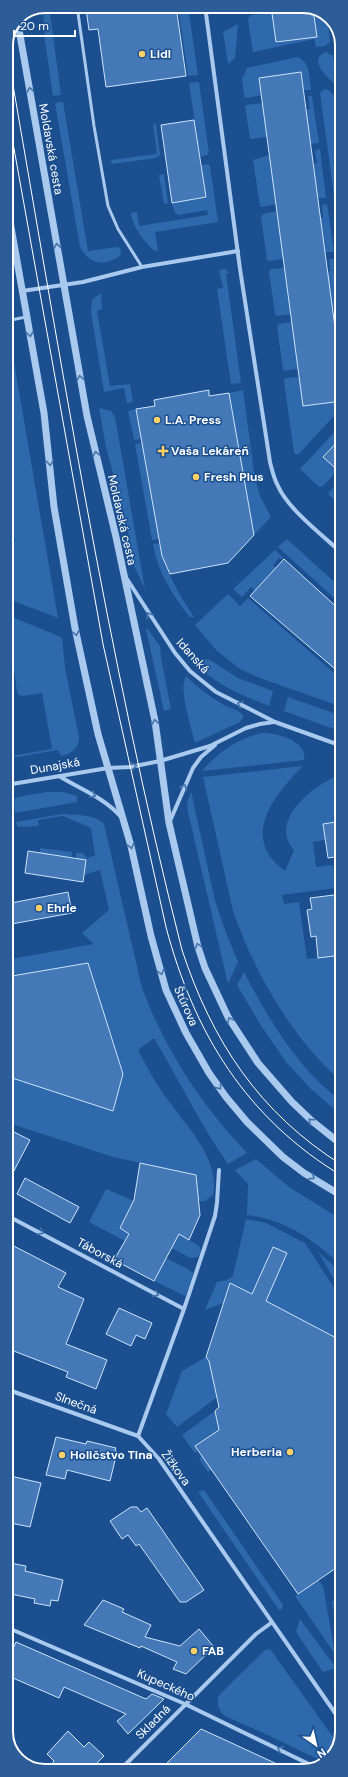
<svg xmlns="http://www.w3.org/2000/svg" width="348" height="1777" font-family="'DM Sans',sans-serif">
	<style>
		.green { fill: #2e69ad; fill-rule: evenodd }
		.building { fill: #4478b7; stroke: #cfe3fa }
		.lines { fill: none; stroke-linecap: round; stroke-linejoin: round }
		.service { stroke: #a9c9ee; stroke-width: 3 }
		.minor { stroke: #a9c9ee; stroke-width: 4 }
		.tertiary { stroke: #a9c9ee; stroke-width: 7 }
		.tram { stroke: #fff; stroke-width: 1 }
		.oneway { stroke: #4674ac }
		.poi-dot { fill: #ffd166; stroke: #1b4f8f; stroke-width: 1.5 }
		.labels { text-anchor: middle; stroke-width: 3; stroke-linejoin: round; paint-order: stroke }
		.poi-label { font-size: 12px; font-weight: bold; fill: #fff; stroke: #1b4f8f; text-anchor: start }
		.street-label { font-size: 12px; fill: #fff; stroke: #1b4f8f }
		.rim { fill: none; stroke: #fff; stroke-width: 2 }
	</style>
	<rect width="100%" height="100%" fill="#1b4f8f"/>
	<g class="green">
		<polygon points="49,6 61,95 53,96 45,41 43,7"/>
		<polygon points="178,6 188,6 198,75 188,76"/>
		<polygon points="317,11 327,15 330,42 325,46 316,47 314,39 253,52 248,20 249,17 251,15 272,13 276,43 317,37 314,18 318,17"/>
		<polygon points="238,24 235,58 228,64 223,32"/>
		<path d="M 326,52 L 333,56 L 338,87 C 331,80 305,60 326,52 Z"/>
		<path d="M 297,57 C 311,62 309,77 311,90 L 304,90 L 301,72 L 260,78 L 262,95 L 246,98 L 244,96 L 242,79 L 247,68 Z"/>
		<polygon points="199,82 209,153 207,155 200,157 189,83"/>
		<polygon points="324,89 328,90 342,102 342,232 339,232 320,93"/>
		<polygon points="308,96 312,96 319,143 310,144 306,110 310,109"/>
		<path d="M 63,102 L 88,251 L 117,247 L 120,248 L 121,252 L 120,256 C 104,267 89,264 80,247 L 55,103 Z"/>
		<polygon points="263,103 267,137 250,139 245,105"/>
		<polygon points="153,123 156,125 160,155 156,158 112,164 111,160 157,154"/>
		<polygon points="320,149 326,198 317,198 313,164 317,163 315,150"/>
		<polygon points="270,155 276,204 262,207 260,206 253,160"/>
		<path d="M 208,164 L 210,166 L 218,222 L 155,232 L 158,251 L 153,250 C 144,241 132,226 131,213 L 137,212 L 139,226 L 208,215 L 207,210 L 179,215 L 175,213 L 172,203 L 206,197 L 201,165 Z"/>
		<polygon points="164,174 168,203 164,204 159,175"/>
		<polygon points="327,204 334,252 324,252 320,218 323,217 322,205"/>
		<polygon points="277,211 284,259 269,261 267,260 261,217 263,214"/>
		<polygon points="329,259 334,259 341,307 332,308 327,272 330,271"/>
		<polygon points="285,268 291,314 277,316 275,314 269,272 271,269"/>
		<polygon points="225,269 229,273 226,274 241,383 231,384 217,289 223,288 219,270"/>
		<polygon points="101,293 102,309 97,311 110,386 130,384 133,402 127,403 124,388 104,392 91,312 92,300"/>
		<polygon points="342,314 342,361 339,362 334,327 338,326 336,315"/>
		<polygon points="292,322 298,369 284,371 283,369 277,327 279,324"/>
		<polygon points="6,328 8,328 9,334 58,618 6,598 6,544 15,542 6,491"/>
		<polygon points="299,377 303,406 342,401 342,407 299,454 296,455 294,453 284,381 285,378"/>
		<polygon points="243,390 255,479 261,498 271,517 254,535 229,393"/>
		<polygon points="99,408 111,411 115,417 145,589 134,566 126,521 106,447"/>
		<polygon points="136,409 141,439 134,440 128,411"/>
		<polygon points="342,424 342,437 323,457 338,470 323,486 319,487 300,469"/>
		<polygon points="142,443 159,539 152,540 135,444"/>
		<polygon points="342,478 342,508 329,495 329,492"/>
		<polygon points="287,539 342,589 342,605 278,547"/>
		<path d="M 160,543 C 165,571 178,593 194,617 L 190,617 C 172,594 158,573 153,544 Z"/>
		<polygon points="275,550 284,559 283,560 279,558 273,565 276,568 255,591 251,587 242,597 233,589"/>
		<polygon points="228,594 240,606 248,598 342,680 342,707 260,678 240,669 217,651 195,625"/>
		<path d="M 7,615 L 56,635 L 62,638 L 65,668 L 79,737 C 79,748 72,754 61,756 L 58,750 L 6,759 L 6,757 L 52,749 L 42,693 L 24,696 L 19,695 L 17,691 Z"/>
		<polygon points="147,628 160,646 161,658 171,709 164,711 146,629"/>
		<path d="M 205,659 L 210,660 L 238,678 L 273,691 L 269,706 C 241,695 215,685 194,662 Z"/>
		<path d="M 186,676 C 198,688 212,698 226,706 C 232,709 239,710 243,715 L 243,718 L 240,722 L 195,743 C 192,728 178,690 186,676 Z"/>
		<polygon points="288,697 342,716 342,732 284,711"/>
		<path d="M 262,733 C 277,733 307,740 304,760 L 202,771 C 217,753 238,738 262,733 Z"/>
		<path d="M 303,766 C 274,795 239,838 285,871 L 294,850 C 267,820 316,783 342,774 L 342,816 L 333,817 L 334,822 L 323,824 L 325,840 L 313,842 L 316,867 L 333,865 L 336,888 L 282,895 L 284,904 L 299,902 L 307,959 L 342,955 L 342,1082 C 293,1040 254,972 233,911 L 203,777 Z"/>
		<polygon points="191,791 215,901 228,938 238,962 228,984 188,812 187,804"/>
		<polygon points="47,792 63,792 77,796 77,802 15,813 14,799 18,797"/>
		<path d="M 62,814 C 75,815 95,814 104,824 L 142,988 C 166,1051 201,1105 247,1153 L 228,1164 C 200,1124 179,1080 154,1038 L 138,1050 C 147,1067 156,1084 168,1100 C 186,1125 221,1161 213,1195 L 205,1201 L 199,1201 L 195,1175 L 113,1157 L 6,1122 L 6,960 L 94,944 L 82,933 L 109,910 L 100,870 L 84,875 L 86,860 L 76,859 L 76,853 L 83,853 L 87,858 L 95,855 L 91,828 L 63,816 L 38,820 L 39,826 L 18,827 L 16,822 Z"/>
		<polygon points="40,848 72,852 71,858 40,853"/>
		<path d="M 244,972 C 269,1020 298,1069 342,1102 L 342,1116 L 311,1089 L 286,1062 L 260,1024 L 237,985 Z"/>
		<path d="M 256,1159 L 289,1187 L 342,1220 L 342,1266 C 314,1240 285,1219 247,1215 L 248,1184 L 235,1170 Z"/>
		<polygon points="106,1189 134,1201 120,1228 129,1234 125,1241 89,1222"/>
		<path d="M 246,1219 L 266,1223 L 305,1243 L 342,1300 L 342,1341 L 230,1283 L 223,1303 L 205,1310 L 217,1282 L 227,1280 L 233,1276 ZM 272,1247 L 287,1253 L 277,1275 L 263,1269 Z"/>
		<polygon points="179,1234 199,1246 201,1251 198,1257 191,1258 171,1248"/>
		<polygon points="318,1252 342,1273 342,1292 341,1291"/>
		<polygon points="166,1258 188,1269 193,1273 191,1281 185,1296 154,1281"/>
		<polygon points="206,1357 210,1362 220,1395 177,1427 166,1414 182,1371"/>
		<polygon points="215,1411 221,1441 298,1553 323,1586 335,1654 295,1596 314,1583 229,1459 208,1472 199,1459 202,1456 198,1450 195,1453 182,1435"/>
		<polygon points="204,1490 283,1605 282,1609 279,1610 198,1492"/>
		<polygon points="332,1601 333,1601 342,1612 342,1654"/>
		<polygon points="300,1619 336,1668 323,1672 296,1632"/>
		<polygon points="270,1649 338,1744 332,1757 324,1762 261,1732 225,1716 221,1712 218,1705 218,1697 221,1693 265,1650"/>
		<polygon points="341,1676 342,1677 342,1698 333,1686 335,1681"/>
	</g>
	<g class="building">
		<polygon points="106,6 176,6 186,76 106,87 98,29 89,30 86,9"/>
		<polygon points="271,6 308,6 313,9 317,37 276,42"/>
		<polygon points="301,72 342,380 342,401 303,406 259,78"/>
		<polygon points="194,120 206,197 172,203 161,125"/>
		<polygon points="209,390 209,396 229,393 254,535 228,563 170,574 162,556 136,409 155,406 154,400"/>
		<polygon points="342,437 342,474 323,457"/>
		<polygon points="284,559 342,612 342,675 250,596"/>
		<polygon points="342,821 342,856 328,858 323,824"/>
		<polygon points="28,851 86,860 83,882 25,873"/>
		<polygon points="68,892 72,913 6,925 6,904"/>
		<polygon points="342,894 342,955 318,958 316,936 311,937 307,910 312,909 310,898"/>
		<polygon points="88,963 123,1074 113,1111 6,1076 6,977"/>
		<polygon points="12,1131 30,1140 6,1186 6,1142"/>
		<polygon points="140,1163 196,1175 200,1215 189,1240 179,1234 154,1281 114,1260 129,1234 120,1228 134,1200"/>
		<polygon points="25,1178 79,1207 70,1223 17,1194"/>
		<polygon points="6,1242 66,1273 58,1287 84,1299 66,1344 107,1360 96,1389 66,1377 68,1372 6,1348"/>
		<polygon points="273,1247 287,1253 266,1301 342,1341 342,1564 298,1594 195,1446 219,1430 215,1411 219,1407 209,1361 206,1357 230,1283 252,1294"/>
		<polygon points="119,1308 152,1323 145,1339 136,1335 131,1346 106,1334"/>
		<polygon points="56,1437 86,1444 87,1441 116,1448 115,1450 117,1452 110,1481 67,1470 65,1479 46,1475"/>
		<polygon points="6,1475 41,1483 30,1527 6,1522"/>
		<polygon points="131,1507 137,1507 141,1512 147,1508 204,1590 186,1602 180,1602 139,1544 136,1546 128,1535 122,1539 110,1521"/>
		<polygon points="10,1563 26,1566 25,1571 63,1580 58,1601 51,1600 50,1606 34,1603 35,1599 6,1593 6,1567 9,1567"/>
		<polygon points="103,1600 124,1609 122,1612 151,1625 145,1637 180,1646 199,1629 214,1647 186,1674 173,1669 177,1662 141,1646 140,1648 84,1625"/>
		<polygon points="16,1642 146,1699 152,1694 164,1699 128,1734 117,1721 126,1714 64,1687 59,1698 6,1675 6,1663"/>
		<polygon points="201,1729 223,1739 292,1771 159,1771"/>
		<polygon points="68,1731 84,1747 89,1742 104,1756 89,1771 46,1771 54,1761 47,1754"/>
	</g>
	<g class="lines">
		<g class="service">
			<polyline points="77,6 94,126 108,206 118,229 142,267"/>
			<polyline points="6,321 26,317"/>
		</g>
		<g class="minor">
			<path d="M 205,6 L 240,269 L 270,462 C 272,470 274,479 278,486 C 288,509 323,536 342,553"/>
			<polyline points="22,291 83,282 142,267 238,251"/>
			<polyline points="127,579 175,653 190,671 201,680 216,692 275,722 342,746"/>
			<path d="M 59,776 C 80,789 105,798 121,817"/>
			<polyline points="6,785 108,768 130,767 160,761 210,746 246,728 260,724 274,722"/>
			<polyline points="170,821 193,768 201,757 215,745"/>
			<polyline points="6,1215 184,1309"/>
			<polyline points="6,1389 138,1436 159,1459 342,1723"/>
			<polyline points="138,1436 184,1309 215,1216 217,1203 219,1170"/>
			<polyline points="6,1627 185,1704 315,1767"/>
			<polyline points="119,1771 256,1634 271,1623"/>
		</g>
		<g class="tertiary">
			<polyline points="17,18 87,416 116,537 155,721 169,823 198,947 205,968 228,1017 258,1063 292,1102 312,1121 342,1145"/>
			<polyline points="6,199 44,413 54,507 75,628 98,734 131,846 151,936 166,990 186,1033 209,1073 226,1097 247,1122 283,1157 304,1173 342,1196"/>
		</g>
		<g class="tram">
			<path d="M 6,45 C 59,347 106,652 182,950 C 212,1041 259,1113 342,1165"/>
			<path d="M 6,104 L 103,644 L 166,927 C 194,1033 246,1118 342,1176"/>
		</g>
	</g>
	<defs><path id="oneway-chevron" d="M-2-3.5L2.5 0L-2 3.5" fill="none" stroke-width="1.6" stroke-linecap="round" stroke-linejoin="round"/></defs>
	<g class="oneway">
		<use href="#oneway-chevron" transform="translate(30 90) rotate(-100)"/>
		<use href="#oneway-chevron" transform="translate(57 246) rotate(-100)"/>
		<use href="#oneway-chevron" transform="translate(30 334) rotate(80)"/>
		<use href="#oneway-chevron" transform="translate(80 378) rotate(-100)"/>
		<use href="#oneway-chevron" transform="translate(96 454) rotate(-102)"/>
		<use href="#oneway-chevron" transform="translate(50 463) rotate(85)"/>
		<use href="#oneway-chevron" transform="translate(149 615) rotate(-122)"/>
		<use href="#oneway-chevron" transform="translate(76 633) rotate(78)"/>
		<use href="#oneway-chevron" transform="translate(240 704) rotate(-155)"/>
		<use href="#oneway-chevron" transform="translate(155 722) rotate(-100)"/>
		<use href="#oneway-chevron" transform="translate(134 766) rotate(-10)"/>
		<use href="#oneway-chevron" transform="translate(184 787) rotate(-67)"/>
		<use href="#oneway-chevron" transform="translate(93 795) rotate(28)"/>
		<use href="#oneway-chevron" transform="translate(131 846) rotate(75)"/>
		<use href="#oneway-chevron" transform="translate(198 946) rotate(-107)"/>
		<use href="#oneway-chevron" transform="translate(161 972) rotate(74)"/>
		<use href="#oneway-chevron" transform="translate(230 1020) rotate(-119)"/>
		<use href="#oneway-chevron" transform="translate(219 1087) rotate(55)"/>
		<use href="#oneway-chevron" transform="translate(311 1121) rotate(-138)"/>
		<use href="#oneway-chevron" transform="translate(312 1177) rotate(33)"/>
		<use href="#oneway-chevron" transform="translate(41 1232) rotate(28)"/>
		<use href="#oneway-chevron" transform="translate(156 1294) rotate(28)"/>
		<use href="#oneway-chevron" transform="translate(280 1749) rotate(-155)"/>
	</g>
	<g class="poi-dot">
		<circle cx="142" cy="54" r="4"/>
		<circle cx="157" cy="420" r="4"/>
		<path d="M161 445h4v4h4v4h-4v4h-4v-4h-4v-4h4z"/>
		<circle cx="196" cy="477" r="4"/>
		<circle cx="39" cy="908" r="4"/>
		<circle cx="290" cy="1452" r="4"/>
		<circle cx="62" cy="1455" r="4"/>
		<circle cx="194" cy="1651" r="4"/>
	</g>
	<g class="labels">
		<g class="poi-label">
			<text x="150" y="58">Lidl</text>
			<text x="165" y="424">L.A. Press</text>
			<text x="171" y="455">Vaša Lekáreň</text>
			<text x="204" y="481">Fresh Plus</text>
			<text x="47" y="912">Ehrle</text>
			<text x="282" y="1456" text-anchor="end">Herberia</text>
			<text x="70" y="1459">Holičstvo Tina</text>
			<text x="202" y="1655">FAB</text>
		</g>
		<g class="street-label">
			<text transform="translate(51 149) rotate(80)" y="4">Moldavská cesta</text>
			<text transform="translate(122 520) rotate(77)" y="4">Moldavská cesta</text>
			<text transform="translate(193 656) rotate(48)" y="4">Idanská</text>
			<text transform="translate(55 766) rotate(-10)" y="4">Dunajská</text>
			<text transform="translate(186 1006) rotate(66)" y="4">Štúrova</text>
			<text transform="translate(100 1253) rotate(28)" y="4">Táborská</text>
			<text transform="translate(76 1403) rotate(20)" y="4">Slnečná</text>
			<text transform="translate(176 1468) rotate(54)" y="4">Žižkova</text>
			<text transform="translate(166 1685) rotate(24)" y="4">Kupeckého</text>
			<text transform="translate(153 1722) rotate(-45)" y="4">Skladná</text>
		</g>
	</g>
	<path d="M0 0H348V1777H0ZM45 13H303A32 32 0 0 1 335 45V1732A32 32 0 0 1 303 1764H45A32 32 0 0 1 13 1732V45A32 32 0 0 1 45 13Z" fill="#2d5d98" fill-rule="evenodd"/>
	<path class="rim" d="M45 13H303A32 32 0 0 1 335 45V1732A32 32 0 0 1 303 1764H45A32 32 0 0 1 13 1732V45A32 32 0 0 1 45 13Z"/>
	<g transform="translate(316 1745) rotate(146)" stroke="#1b4f8f" stroke-width="3" paint-order="stroke">
	<path d="M0-3L7 15L0 10L-7 15Z" fill="#ffffff"/>
	<text y="-6" font-size="11" font-weight="bold" text-anchor="middle" fill="#ffffff">N</text>
	</g>
	<path d="M14 30v6h61v-6" fill="none" stroke="#ffffff" stroke-width="2"/>
	<text x="20" y="30" font-size="12" fill="#ffffff" stroke="#1b4f8f" stroke-width="3" paint-order="stroke">20 m</text>
</svg>
